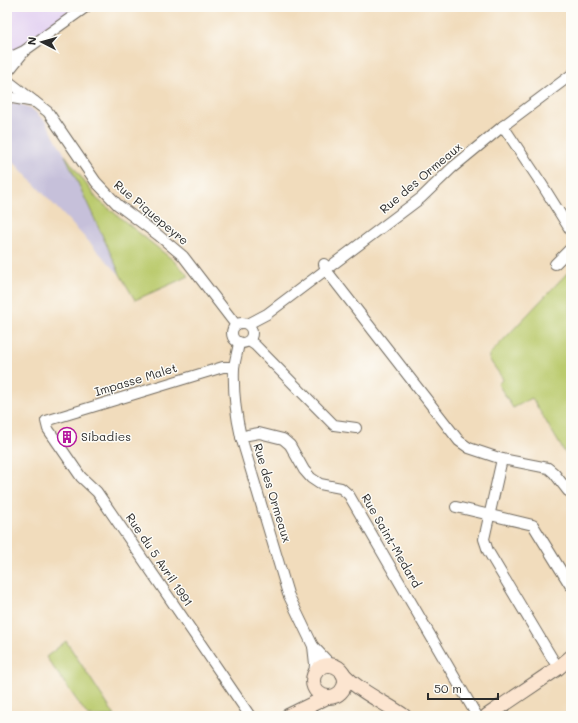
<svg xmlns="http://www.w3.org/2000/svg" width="578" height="723" font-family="Mali,sans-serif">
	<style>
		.built { fill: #e4d3f2 }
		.industrial { fill: #c6c0da }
		.green { fill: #bbcb6e; stroke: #737b4c }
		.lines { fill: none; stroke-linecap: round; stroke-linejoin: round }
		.minor-casing { stroke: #70695e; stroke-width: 12 }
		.secondary-casing { stroke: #70695e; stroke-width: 16 }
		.minor { stroke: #fff; stroke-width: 10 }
		.secondary { stroke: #fce5d0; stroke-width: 14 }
		.labels { text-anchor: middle; stroke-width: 3; stroke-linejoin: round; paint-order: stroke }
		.street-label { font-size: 12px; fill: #2b2b2b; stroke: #fdfcf7 }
		.poi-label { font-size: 12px; fill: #2b2b2b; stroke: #fdfcf7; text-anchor: start }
	</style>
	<rect width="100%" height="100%" fill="#fdfcf7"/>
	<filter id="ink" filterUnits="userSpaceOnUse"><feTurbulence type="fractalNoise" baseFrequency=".025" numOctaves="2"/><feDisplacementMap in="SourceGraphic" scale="8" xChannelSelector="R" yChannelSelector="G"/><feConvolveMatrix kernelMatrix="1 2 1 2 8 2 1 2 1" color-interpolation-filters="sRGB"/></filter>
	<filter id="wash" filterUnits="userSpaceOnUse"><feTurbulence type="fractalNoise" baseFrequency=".012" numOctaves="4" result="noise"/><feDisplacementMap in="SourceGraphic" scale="16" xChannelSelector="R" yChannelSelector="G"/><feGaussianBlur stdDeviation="0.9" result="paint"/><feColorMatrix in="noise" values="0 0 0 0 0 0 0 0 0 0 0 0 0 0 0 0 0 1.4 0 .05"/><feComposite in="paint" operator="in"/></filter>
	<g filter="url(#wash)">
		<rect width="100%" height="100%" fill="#f1dcbc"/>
		<polygon class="built" points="7,7 77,7 38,35 11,54 7,55"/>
		<polygon class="industrial" points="7,103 17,103 31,108 46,122 65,155 121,276 7,155"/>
		<g class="green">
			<polygon points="65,155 97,199 174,261 189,276 135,300 121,276"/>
			<polygon points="571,269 571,450 565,453 532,398 513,408 498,384 503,379 489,359 489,355"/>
			<polygon points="66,641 115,716 88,716 46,657"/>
		</g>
	</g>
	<g filter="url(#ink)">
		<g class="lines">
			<g class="minor-casing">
				<g id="minor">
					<polyline points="7,59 24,51 86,7"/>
					<polyline points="7,73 23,53"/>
					<polyline points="8,81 48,112 96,182 118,205 158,235 183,256 236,325"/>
					<polyline points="7,97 35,102"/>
					<polyline points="503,126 541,183 571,231"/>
					<polyline points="324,264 326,270 459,441 469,448 502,459"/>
					<polyline points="555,264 571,248"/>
					<circle cx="242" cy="333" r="10"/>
					<polyline points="248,324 267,314 421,198 452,168 503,126 571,75"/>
					<polyline points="249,341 255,345 334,425 356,428"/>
					<path d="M 239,342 C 238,351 235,359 234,368 C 233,391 236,415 241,437 L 288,594 L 313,646 L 331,665"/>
					<polyline points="234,367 223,367 46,421 48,429 81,477 97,492 250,716"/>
					<polyline points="241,437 248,435 259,433 283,439 290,445 304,470 311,478 320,484 341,488 349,495 477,716"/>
					<polyline points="456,507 533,525 570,585"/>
					<polyline points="313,646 315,664 314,677"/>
					<polyline points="558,668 488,551 484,539 502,459 548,468 554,473 568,491 571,492"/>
				</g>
			</g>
			<g class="secondary-casing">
				<g id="secondary">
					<circle cx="329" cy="681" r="16"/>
					<path d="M 343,674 C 360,692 384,702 404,716"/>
					<polyline points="288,716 327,697"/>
					<polyline points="487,716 558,668 571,657"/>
				</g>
			</g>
			<use href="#minor" class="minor"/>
			<use href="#secondary" class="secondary"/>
		</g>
	</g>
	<defs>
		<g id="building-ring" transform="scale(1)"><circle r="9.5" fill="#fdfcf7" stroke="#b5179e" stroke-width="1.5"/><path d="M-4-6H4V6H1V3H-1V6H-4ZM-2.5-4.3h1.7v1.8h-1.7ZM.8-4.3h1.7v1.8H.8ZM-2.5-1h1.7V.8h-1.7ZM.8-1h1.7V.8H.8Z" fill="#b5179e"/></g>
	</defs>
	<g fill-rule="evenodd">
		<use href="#building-ring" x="67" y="437"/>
	</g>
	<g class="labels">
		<g class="street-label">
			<text transform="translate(421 178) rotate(-40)" y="4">Rue des Ormeaux</text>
			<text transform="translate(151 213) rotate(40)" y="4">Rue Piquepeyre</text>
			<text transform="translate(136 380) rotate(-17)" y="4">Impasse Malet</text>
			<text transform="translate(272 493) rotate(73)" y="4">Rue des Ormeaux</text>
			<text transform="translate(391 541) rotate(60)" y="4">Rue Saint-Medard</text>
			<text transform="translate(159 560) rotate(56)" y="4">Rue du 5 Avril 1991</text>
		</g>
		<g class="poi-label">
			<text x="81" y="441">Sibadies</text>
		</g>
	</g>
	<rect width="578" height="723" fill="none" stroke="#fdfcf7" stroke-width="24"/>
	<g transform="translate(42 42) rotate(276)" stroke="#fdfcf7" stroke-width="3" paint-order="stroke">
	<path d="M0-3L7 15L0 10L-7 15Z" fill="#2b2b2b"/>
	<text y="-6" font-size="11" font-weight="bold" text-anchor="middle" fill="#2b2b2b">N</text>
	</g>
	<path d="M428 693v6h70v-6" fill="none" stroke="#2b2b2b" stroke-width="2"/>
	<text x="434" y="693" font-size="12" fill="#2b2b2b" stroke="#fdfcf7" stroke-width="3" paint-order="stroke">50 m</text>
</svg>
